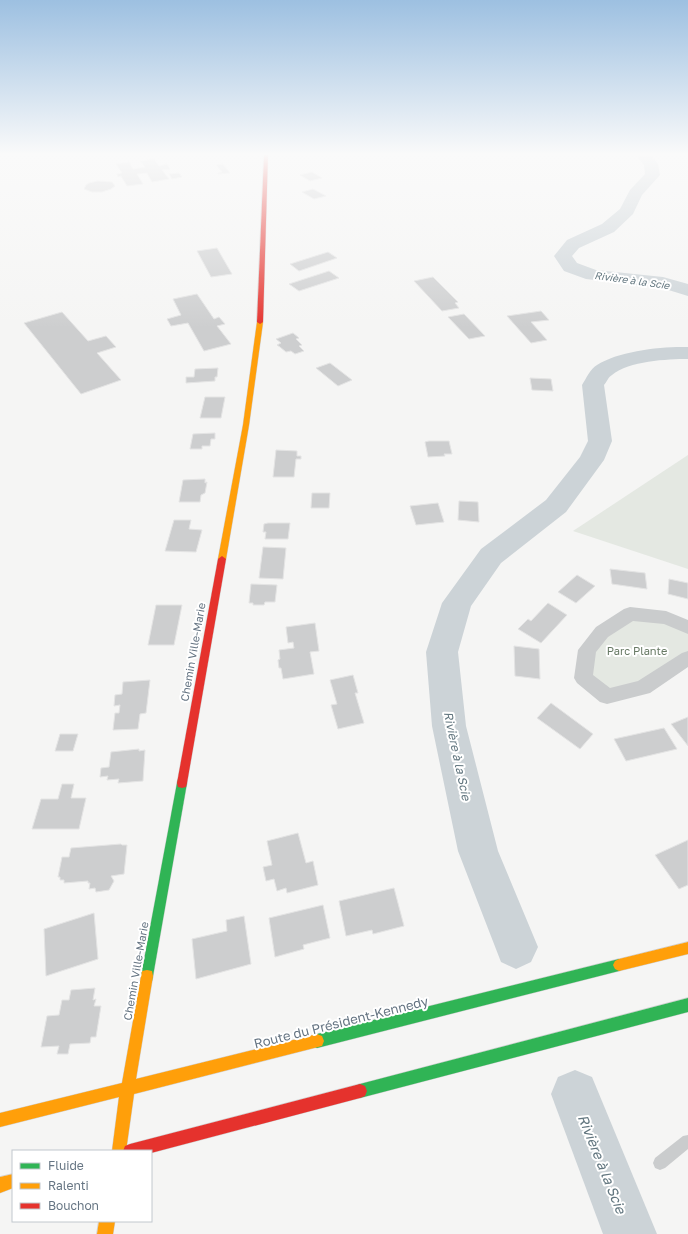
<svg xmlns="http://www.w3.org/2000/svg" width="688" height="1234" font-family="'Golos Text',sans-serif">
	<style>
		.green { fill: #e4e8e2 }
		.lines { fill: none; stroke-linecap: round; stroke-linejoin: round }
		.river { fill: #ccd3d7; fill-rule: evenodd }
		.building { fill: #cdcecf; stroke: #e4e4e4 }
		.fast-casing { stroke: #d1d1d2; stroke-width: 1 }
		.slow-casing { stroke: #d1d1d2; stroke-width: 1 }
		.jam-casing { stroke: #d1d1d2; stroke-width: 1 }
		.lane { fill: #cacccd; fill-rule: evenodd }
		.street { fill: #cacccd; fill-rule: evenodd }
		.fast { fill: #30b455; fill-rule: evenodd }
		.slow { fill: #ff9f0a; fill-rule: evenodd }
		.jam { fill: #e5322d; fill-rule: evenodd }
		.labels { text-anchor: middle; stroke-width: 4; stroke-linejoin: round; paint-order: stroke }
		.far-water-label { font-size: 10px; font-style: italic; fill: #62767f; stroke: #fff }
		.park-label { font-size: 11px; fill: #687a65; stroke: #fff }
		.street-label { font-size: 11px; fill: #667583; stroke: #fff }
		.water-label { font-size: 12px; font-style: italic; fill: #62767f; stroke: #fff }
		.near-street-label { font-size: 13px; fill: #667583; stroke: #fff }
		.near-water-label { font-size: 14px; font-style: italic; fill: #62767f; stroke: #fff }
	</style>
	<rect width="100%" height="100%" fill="#f5f5f4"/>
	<g class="green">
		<polygon points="688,455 688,569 573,531"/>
		<polygon points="630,614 688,627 688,658 607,696 583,678 587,650"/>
	</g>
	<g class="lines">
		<g class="river">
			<polygon points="636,155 651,155 658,164 660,175 642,195 633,214 614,232 579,248 572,256 577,263 596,270 663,277 688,284 688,296 662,288 586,279 564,271 554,256 567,240 602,224 620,209 630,190 645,174 644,165"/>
			<path d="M 688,347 L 688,359 C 667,359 629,361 612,375 C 608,377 607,382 604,385 L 612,441 L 604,460 L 566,512 L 501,563 L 471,606 L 458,652 L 466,726 L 498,851 L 538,947 L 531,962 L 516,969 L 501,962 L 458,851 L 432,726 L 426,652 L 442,603 L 481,549 L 546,500 L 580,457 L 588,441 L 582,385 C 586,379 590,369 597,365 C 618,351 663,346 688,347 Z"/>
			<polygon points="575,1070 592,1077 657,1234 603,1234 551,1094 558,1077"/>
		</g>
	</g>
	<g class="building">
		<polygon points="154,159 159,166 167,164 170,169 162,170 169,179 152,182 147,173 137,174 143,184 127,186 121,176 118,177 117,174 122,173 116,164 129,162 133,169 145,167 140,161"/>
		<polygon points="223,164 230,173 218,174 218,173 222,172 216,165"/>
		<polygon points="312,172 322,178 310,181 300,175"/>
		<polygon points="179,173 182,177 172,179 169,174"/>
		<polygon points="98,181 112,182 115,186 111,189 102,192 92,192 84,189 86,185 89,183"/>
		<polygon points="313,189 326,196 314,199 302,192"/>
		<polygon points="217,248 232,274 211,277 197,251"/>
		<polygon points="328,252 337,258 299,271 290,264"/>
		<polygon points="329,271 339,278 299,291 289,284"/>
		<polygon points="433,277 458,302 455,303 459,308 442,311 414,281"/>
		<polygon points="197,294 214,319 219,317 225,324 217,326 231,344 204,351 188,323 171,326 167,319 181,315 173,299"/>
		<polygon points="541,311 549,320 531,322 547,340 531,343 507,316"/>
		<polygon points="62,312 88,341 106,336 116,347 97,353 121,380 81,394 24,323"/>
		<polygon points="464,314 485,336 469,339 448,317"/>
		<polygon points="293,333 299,338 296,339 302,345 299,346 304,351 295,354 291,351 286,352 280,347 277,345 281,343 276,339"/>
		<polygon points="330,363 352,380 338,386 316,368"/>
		<polygon points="218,368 217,377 215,377 215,381 186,383 186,377 194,377 195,369"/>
		<polygon points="530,378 551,379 553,391 532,390"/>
		<polygon points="205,397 225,397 221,418 200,418"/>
		<polygon points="215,433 215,439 211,439 210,446 202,446 202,449 190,449 193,434"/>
		<polygon points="429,441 449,441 452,454 444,454 445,456 428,457 425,442"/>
		<polygon points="276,450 297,451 297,456 301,456 301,459 296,459 294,477 273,477"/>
		<polygon points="205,479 205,483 207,482 205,493 201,495 200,502 179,502 183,480"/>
		<polygon points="312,493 330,493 329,508 311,508"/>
		<polygon points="459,501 478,502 479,522 458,520"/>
		<polygon points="438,503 444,522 416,525 410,506"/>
		<polygon points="174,520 191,520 189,529 202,530 196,552 165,551"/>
		<polygon points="268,523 290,523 288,539 265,539 266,532 263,532 264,524"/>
		<polygon points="263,547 286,548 283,579 259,578"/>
		<polygon points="610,569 645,573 647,589 612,584"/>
		<polygon points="577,575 595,586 576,603 558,592"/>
		<polygon points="669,579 688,583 688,599 668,594"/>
		<polygon points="251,584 277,585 275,602 265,602 264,605 253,605 253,603 249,603"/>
		<polygon points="548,603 567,615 541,643 518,629 528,619 531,621"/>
		<polygon points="156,605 182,605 174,645 148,645"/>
		<polygon points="315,623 319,651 310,652 314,674 283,679 281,668 279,668 278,660 280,659 279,650 294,648 293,642 288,643 286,627"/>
		<polygon points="514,646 539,649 540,679 515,676"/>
		<polygon points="353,675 358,693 355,693 364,723 338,729 331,705 337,704 330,680"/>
		<polygon points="150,680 146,713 140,714 138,729 113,730 115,713 119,713 120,705 114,706 115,695 122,694 123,682"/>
		<polygon points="551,703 593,734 580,749 537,718"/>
		<polygon points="688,717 688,746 671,724"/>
		<polygon points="664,728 677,749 626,761 614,739"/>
		<polygon points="60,734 78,734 73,751 55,751"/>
		<polygon points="139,749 139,751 145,750 143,781 118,783 119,779 107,780 108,776 100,777 101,768 109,767 111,752"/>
		<polygon points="62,784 74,784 71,798 86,798 79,829 32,829 41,799 58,799"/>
		<polygon points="298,833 306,863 313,861 318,885 287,893 286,888 277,891 274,879 266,881 263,867 272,865 267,841"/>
		<polygon points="688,840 688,885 679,889 655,855"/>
		<polygon points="121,844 122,845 127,845 124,874 111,876 114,881 109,890 96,892 95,888 89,889 90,883 88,883 88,881 64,883 64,880 60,880 60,877 58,877 62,857 69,857 71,848"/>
		<polygon points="394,888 404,926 373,934 372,930 346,936 339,901"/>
		<polygon points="323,905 330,938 303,945 304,949 275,957 269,918"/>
		<polygon points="94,913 98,959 46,976 44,929"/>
		<polygon points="244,916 251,964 196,979 192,939 227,931 226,920"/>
		<polygon points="95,988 93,1000 96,999 94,1006 101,1006 96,1037 91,1037 90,1043 70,1044 68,1054 57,1054 59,1046 41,1047 47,1016 59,1015 62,1000 69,1000 71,990"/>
	</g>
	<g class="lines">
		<g class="fast-casing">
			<g id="fast">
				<polygon points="182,778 186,779 187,783 153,976 152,981 147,982 142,981 141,976 177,783 178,779"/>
				<polygon points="619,959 623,961 625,965 623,969 619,971 317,1048 312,1046 310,1041 312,1036 317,1034"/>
				<polygon points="688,998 688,1012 360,1098 355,1096 353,1091 355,1086 360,1084"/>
			</g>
		</g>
		<g class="slow-casing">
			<g id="slow">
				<polygon points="260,320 263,322 249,425 226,559 222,562 218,559 243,425 257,322"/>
				<polygon points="688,942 688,954 619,971 615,969 613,965 615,961 619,959"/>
				<polygon points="147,970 152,971 153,976 136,1079 317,1034 322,1036 324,1041 322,1046 134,1094 126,1151 112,1151 119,1097 0,1127 0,1113 122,1083 141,976 142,971"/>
				<polygon points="13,1174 13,1188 0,1193 0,1177"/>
				<polygon points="99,1221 115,1221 113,1234 97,1234"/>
			</g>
		</g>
		<g class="jam-casing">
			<g id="jam">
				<polygon points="264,155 268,155 263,322 260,324 257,322"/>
				<polygon points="222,556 226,559 187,783 186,787 182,788 178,787 177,783 218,559"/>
				<polygon points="360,1084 365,1086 367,1091 365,1096 360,1098 151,1153 151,1151 123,1151 125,1146 130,1144"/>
			</g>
		</g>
		<polygon class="lane" points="688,1135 688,1149 665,1168 660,1170 655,1168 653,1163 655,1158 683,1136"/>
		<polygon class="street" points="630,607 666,611 688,620 688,634 664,624 633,621 608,637 596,652 593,675 610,688 638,681 682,653 688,651 688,667 650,693 607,704 600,702 577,683 574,678 578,650 596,627 624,609"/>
		<use href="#fast" class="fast"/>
		<use href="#slow" class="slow"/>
		<use href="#jam" class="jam"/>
	</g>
	<linearGradient id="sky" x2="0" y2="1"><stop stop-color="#9dc0e1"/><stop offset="0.47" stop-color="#fafafa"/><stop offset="1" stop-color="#fafafa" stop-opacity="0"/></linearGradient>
	<rect width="688" height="328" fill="url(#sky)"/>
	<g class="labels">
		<g class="far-water-label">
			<text transform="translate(632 280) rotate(8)" y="4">Rivière à la Scie</text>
		</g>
		<g class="park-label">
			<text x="637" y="655">Parc Plante</text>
		</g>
		<g class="street-label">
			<text transform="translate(193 652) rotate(-80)" y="4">Chemin Ville-Marie</text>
			<text transform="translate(136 971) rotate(-80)" y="4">Chemin Ville-Marie</text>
		</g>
		<g class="water-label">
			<text transform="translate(457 756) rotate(78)" y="4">Rivière à la Scie</text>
		</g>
		<g class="near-street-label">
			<text transform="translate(341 1022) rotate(-14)" y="5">Route du Président-Kennedy</text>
		</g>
		<g class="near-water-label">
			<text transform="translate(602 1164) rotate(68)" y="5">Rivière à la Scie</text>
		</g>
	</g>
	<rect x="12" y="1150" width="140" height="72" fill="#ffffff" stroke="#c2c8cd"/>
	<rect x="20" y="1163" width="20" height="6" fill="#30b455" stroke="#c2c8cd"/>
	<text x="48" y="1170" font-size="12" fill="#667583">Fluide</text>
	<rect x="20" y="1183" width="20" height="6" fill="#ff9f0a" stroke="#c2c8cd"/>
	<text x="48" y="1190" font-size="12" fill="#667583">Ralenti</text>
	<rect x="20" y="1203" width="20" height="6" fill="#e5322d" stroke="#c2c8cd"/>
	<text x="48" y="1210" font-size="12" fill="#667583">Bouchon</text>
</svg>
